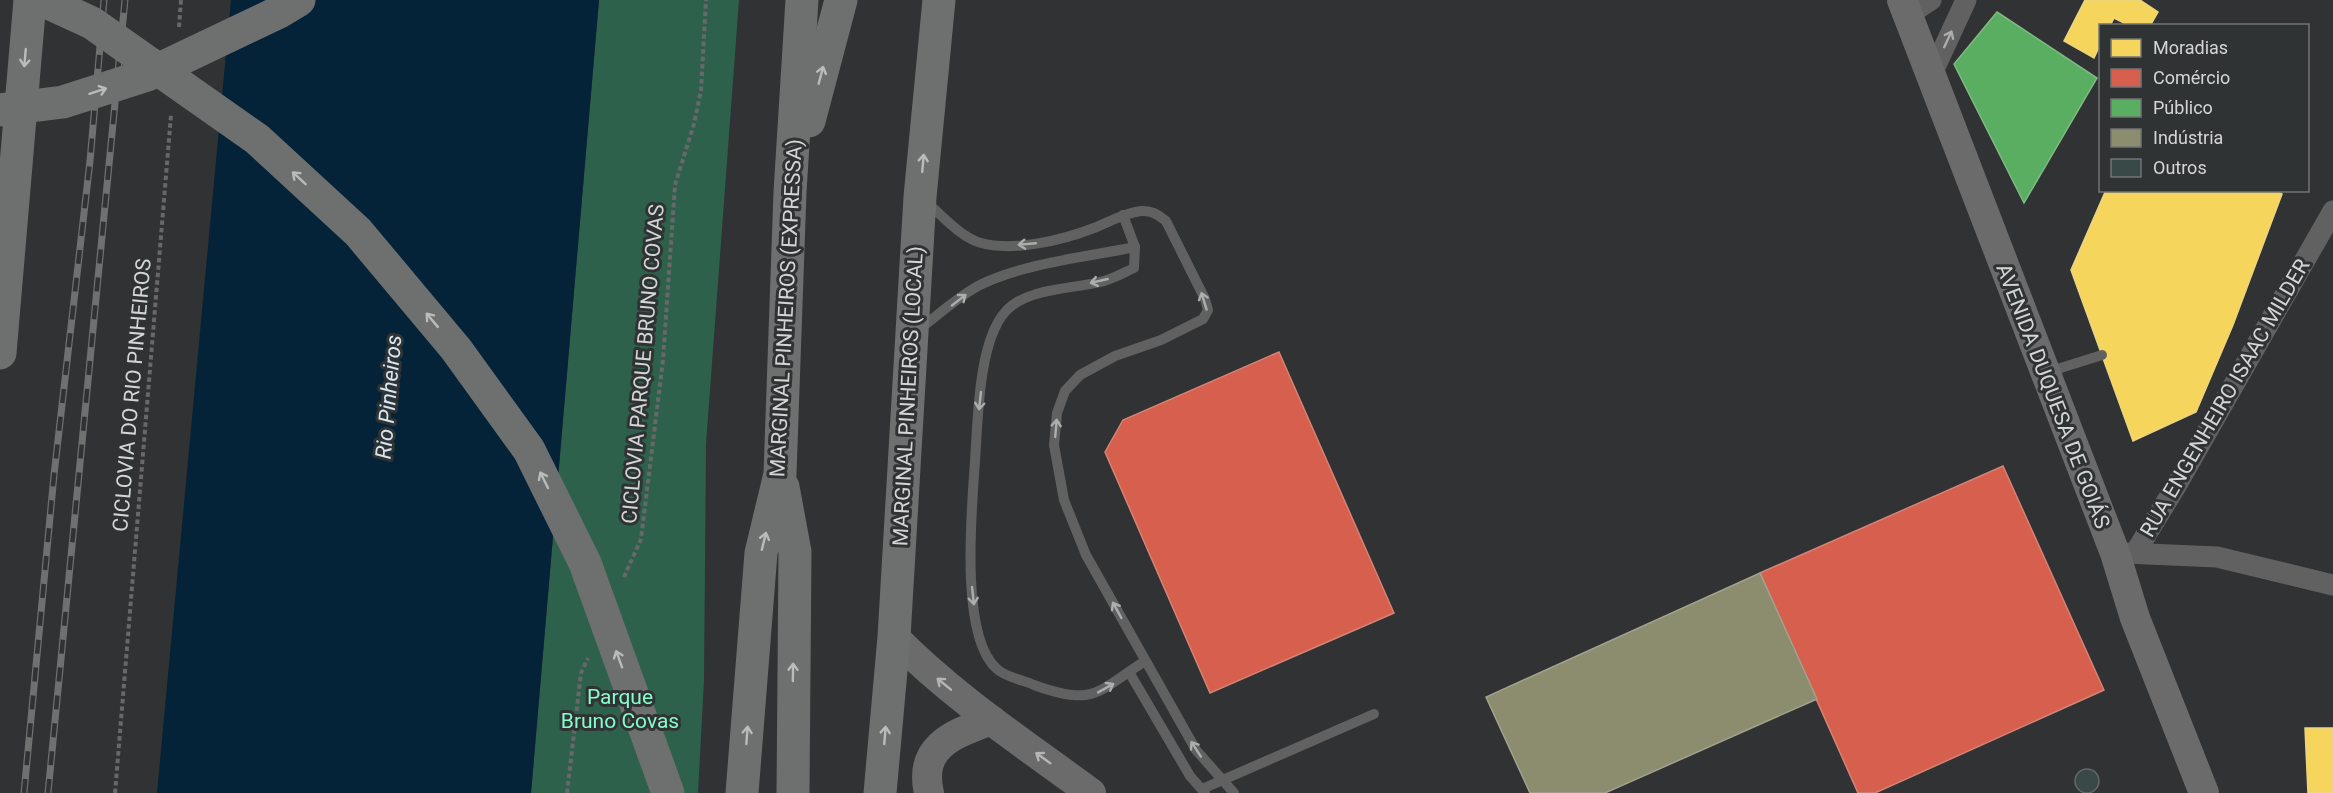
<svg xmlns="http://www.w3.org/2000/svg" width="2333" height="793" font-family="Roboto,sans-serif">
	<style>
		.green { fill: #2e614c }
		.water { fill: #042338 }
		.homes { fill: #f6d55c; stroke: #ecd581; stroke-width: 1.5 }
		.shops { fill: #d6604d; stroke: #d58376; stroke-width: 1.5 }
		.public { fill: #5aae61; stroke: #7fba84; stroke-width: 1.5 }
		.industry { fill: #8c8c6e; stroke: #a2a28d; stroke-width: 1.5 }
		.building { fill: #384947; stroke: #666868; stroke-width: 1.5 }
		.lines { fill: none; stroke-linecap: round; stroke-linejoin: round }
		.path { stroke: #686869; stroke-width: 4; stroke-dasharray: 4.5 3; stroke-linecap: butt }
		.lane { stroke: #616161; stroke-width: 10 }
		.street { stroke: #616161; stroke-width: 21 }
		.secondary { stroke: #6b6b6b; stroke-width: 30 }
		.highway { stroke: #6e6f6f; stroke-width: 33 }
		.rail-casing { stroke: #6f7070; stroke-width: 7 }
		.rail { stroke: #303334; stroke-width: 4.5; stroke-dasharray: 14; stroke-linecap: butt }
		.highway-bridge { stroke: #6e6f6f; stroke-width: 33 }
		.oneway { stroke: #acadad }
		.oneway2 { stroke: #babcbc }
		.oneway3 { stroke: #b4b6b6 }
		.labels { text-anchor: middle; stroke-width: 6; stroke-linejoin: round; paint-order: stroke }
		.street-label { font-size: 21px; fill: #d4d6d6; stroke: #303334 }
		.park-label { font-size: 21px; fill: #85fcc9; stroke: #303334 }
		.water-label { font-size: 22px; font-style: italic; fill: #d6e6f4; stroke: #303334 }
	</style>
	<rect width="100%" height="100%" fill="#313233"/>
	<polygon class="green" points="599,0 739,0 706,444 704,680 698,793 531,793"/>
	<polygon class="water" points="231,0 599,0 531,793 157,793"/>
	<g class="homes">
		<polygon points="2085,0 2140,0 2158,12 2150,26 2130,26 2114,18 2110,26 2100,26 2100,45 2094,58 2064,41"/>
		<polygon points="2106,190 2275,190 2282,194 2233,325 2196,412 2133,441 2071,270"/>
		<polygon points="2305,728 2333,728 2333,793 2308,793"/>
	</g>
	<g class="shops">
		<polygon points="1279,352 1394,613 1210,693 1105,452 1123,420"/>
		<polygon points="2003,466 2104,690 1875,793 1858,793 1760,573"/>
	</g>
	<polygon class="public" points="1997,12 2097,78 2024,203 1954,64"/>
	<polygon class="industry" points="1760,573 1817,699 1605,793 1530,793 1486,697"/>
	<circle class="building" cx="2087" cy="781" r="12"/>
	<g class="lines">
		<g class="path">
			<polyline points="179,27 181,0"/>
			<polyline points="624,577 641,539 663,360 675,185 694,124 701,90 706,0"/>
			<polyline points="115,793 171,115"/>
			<polyline points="567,793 581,673 588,658"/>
		</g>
		<g class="lane">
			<path d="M 926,202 C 942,215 961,238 981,243 C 1014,252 1063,240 1094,228 C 1109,222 1124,213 1141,211 C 1152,210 1158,215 1166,221 L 1205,299 L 1208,310 L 1203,319 L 1161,340 L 1115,356 L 1080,375 L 1065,391 L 1057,413 L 1054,445 L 1064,500 L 1086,555 L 1196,750 L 1234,793"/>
			<path d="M 1123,215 L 1135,247 L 1134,268 C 1123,273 1111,280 1100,282 C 1072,289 1027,288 1006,311 C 978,341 978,421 975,461 C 972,508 959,636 997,669 C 1005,677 1023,680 1034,685 C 1094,707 1097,692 1145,661"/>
			<path d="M 918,330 C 939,315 959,295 982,284 C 1026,263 1087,257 1135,247"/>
			<polyline points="2048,372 2102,355"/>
			<polyline points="1129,672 1190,776 1205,793"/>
			<polyline points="1202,789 1374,714"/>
		</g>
		<g class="street">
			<polyline points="1908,15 1931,0"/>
			<polyline points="1930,78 1966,0"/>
			<polyline points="2124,553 2217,557 2333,585"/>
			<polyline points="2135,553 2176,486 2333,211"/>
		</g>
		<g class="secondary">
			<polyline points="1902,0 2115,553 2135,618 2204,793"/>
			<path d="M 894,637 C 953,697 1023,743 1091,793"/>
			<path d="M 929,793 C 918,745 955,734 991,720"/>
		</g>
		<g class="highway">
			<polyline points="809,121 841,0"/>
			<polyline points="0,353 30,0"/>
			<polyline points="783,487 795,552 793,793"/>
			<polyline points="742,793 761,553 780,474 790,192 802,0"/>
			<polyline points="880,793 894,637 920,197 939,0"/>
		</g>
		<g class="rail-casing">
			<g id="rail">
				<polyline points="24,793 54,475 90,161 104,0"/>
				<polyline points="48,793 125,0"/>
			</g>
		</g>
		<use href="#rail" class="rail"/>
		<g class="highway-bridge">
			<polyline points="42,0 92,23 257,139 358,232 456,349 529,450 585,563 668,793"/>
			<polyline points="0,110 63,102 147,75 279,12 299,0"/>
		</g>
	</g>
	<defs><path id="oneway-shaft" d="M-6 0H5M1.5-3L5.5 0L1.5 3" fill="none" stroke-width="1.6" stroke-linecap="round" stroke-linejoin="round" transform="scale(1.5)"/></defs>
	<g class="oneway">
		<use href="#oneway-shaft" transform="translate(1948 39) rotate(-65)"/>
		<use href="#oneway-shaft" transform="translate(1027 244) rotate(175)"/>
		<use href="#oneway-shaft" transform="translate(1099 281) rotate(167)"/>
		<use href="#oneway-shaft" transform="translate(959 300) rotate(-38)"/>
		<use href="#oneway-shaft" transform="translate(1204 301) rotate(-107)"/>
		<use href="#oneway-shaft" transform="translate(980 401) rotate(96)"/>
		<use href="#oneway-shaft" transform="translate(1056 428) rotate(-85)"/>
		<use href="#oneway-shaft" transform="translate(973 596) rotate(84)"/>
		<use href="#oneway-shaft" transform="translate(1117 610) rotate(-119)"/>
		<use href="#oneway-shaft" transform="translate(1106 688) rotate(-29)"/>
		<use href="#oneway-shaft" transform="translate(1196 749) rotate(-123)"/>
	</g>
	<g class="oneway2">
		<use href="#oneway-shaft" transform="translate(25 58) rotate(95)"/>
		<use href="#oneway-shaft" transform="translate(821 75) rotate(-75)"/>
		<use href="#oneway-shaft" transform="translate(98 91) rotate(-18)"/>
		<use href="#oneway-shaft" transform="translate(923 163) rotate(-85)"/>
		<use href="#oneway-shaft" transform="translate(299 178) rotate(-137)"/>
		<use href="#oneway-shaft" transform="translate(432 320) rotate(-130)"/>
		<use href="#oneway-shaft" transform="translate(544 480) rotate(-116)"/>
		<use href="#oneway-shaft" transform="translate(764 541) rotate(-76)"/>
		<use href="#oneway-shaft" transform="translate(619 659) rotate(-110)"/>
		<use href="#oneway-shaft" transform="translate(793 672) rotate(-89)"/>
		<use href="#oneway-shaft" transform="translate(747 735) rotate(-86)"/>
		<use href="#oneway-shaft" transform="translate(885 735) rotate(-85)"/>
	</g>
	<g class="oneway3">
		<use href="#oneway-shaft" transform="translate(944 684) rotate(-141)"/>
		<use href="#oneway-shaft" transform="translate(1043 758) rotate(-144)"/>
	</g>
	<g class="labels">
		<g class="street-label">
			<text transform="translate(786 308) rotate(-87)" y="7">MARGINAL PINHEIROS (EXPRESSA)</text>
			<text transform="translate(643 364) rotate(-85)" y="7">CICLOVIA PARQUE BRUNO COVAS</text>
			<text transform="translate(132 395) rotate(-85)" y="7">CICLOVIA DO RIO PINHEIROS</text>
			<text transform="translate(908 396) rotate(-87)" y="7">MARGINAL PINHEIROS (LOCAL)</text>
			<text transform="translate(2053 396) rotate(69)" y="7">AVENIDA DUQUESA DE GOIÁS</text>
			<text transform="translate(2225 398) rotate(-60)" y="7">RUA ENGENHEIRO ISAAC MILDER</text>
		</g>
		<g class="park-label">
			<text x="620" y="704">Parque<tspan x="620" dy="24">Bruno Covas</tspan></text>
		</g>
		<g class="water-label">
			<text transform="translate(388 397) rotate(-85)" y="8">Rio Pinheiros</text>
		</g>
	</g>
	<rect x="2099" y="24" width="210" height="168" fill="#303334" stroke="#727475" stroke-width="1.5"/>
	<rect x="2111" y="39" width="30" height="18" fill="#f6d55c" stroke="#727475" stroke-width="1.5"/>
	<text x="2153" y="54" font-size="18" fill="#d4d6d6">Moradias</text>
	<rect x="2111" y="69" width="30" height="18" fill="#d6604d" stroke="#727475" stroke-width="1.5"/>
	<text x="2153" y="84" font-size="18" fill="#d4d6d6">Comércio</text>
	<rect x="2111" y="99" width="30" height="18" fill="#5aae61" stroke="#727475" stroke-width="1.5"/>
	<text x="2153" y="114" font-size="18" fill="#d4d6d6">Público</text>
	<rect x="2111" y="129" width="30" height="18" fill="#8c8c6e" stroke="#727475" stroke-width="1.5"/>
	<text x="2153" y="144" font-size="18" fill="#d4d6d6">Indústria</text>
	<rect x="2111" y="159" width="30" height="18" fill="#384947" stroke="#727475" stroke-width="1.5"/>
	<text x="2153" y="174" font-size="18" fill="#d4d6d6">Outros</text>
</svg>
